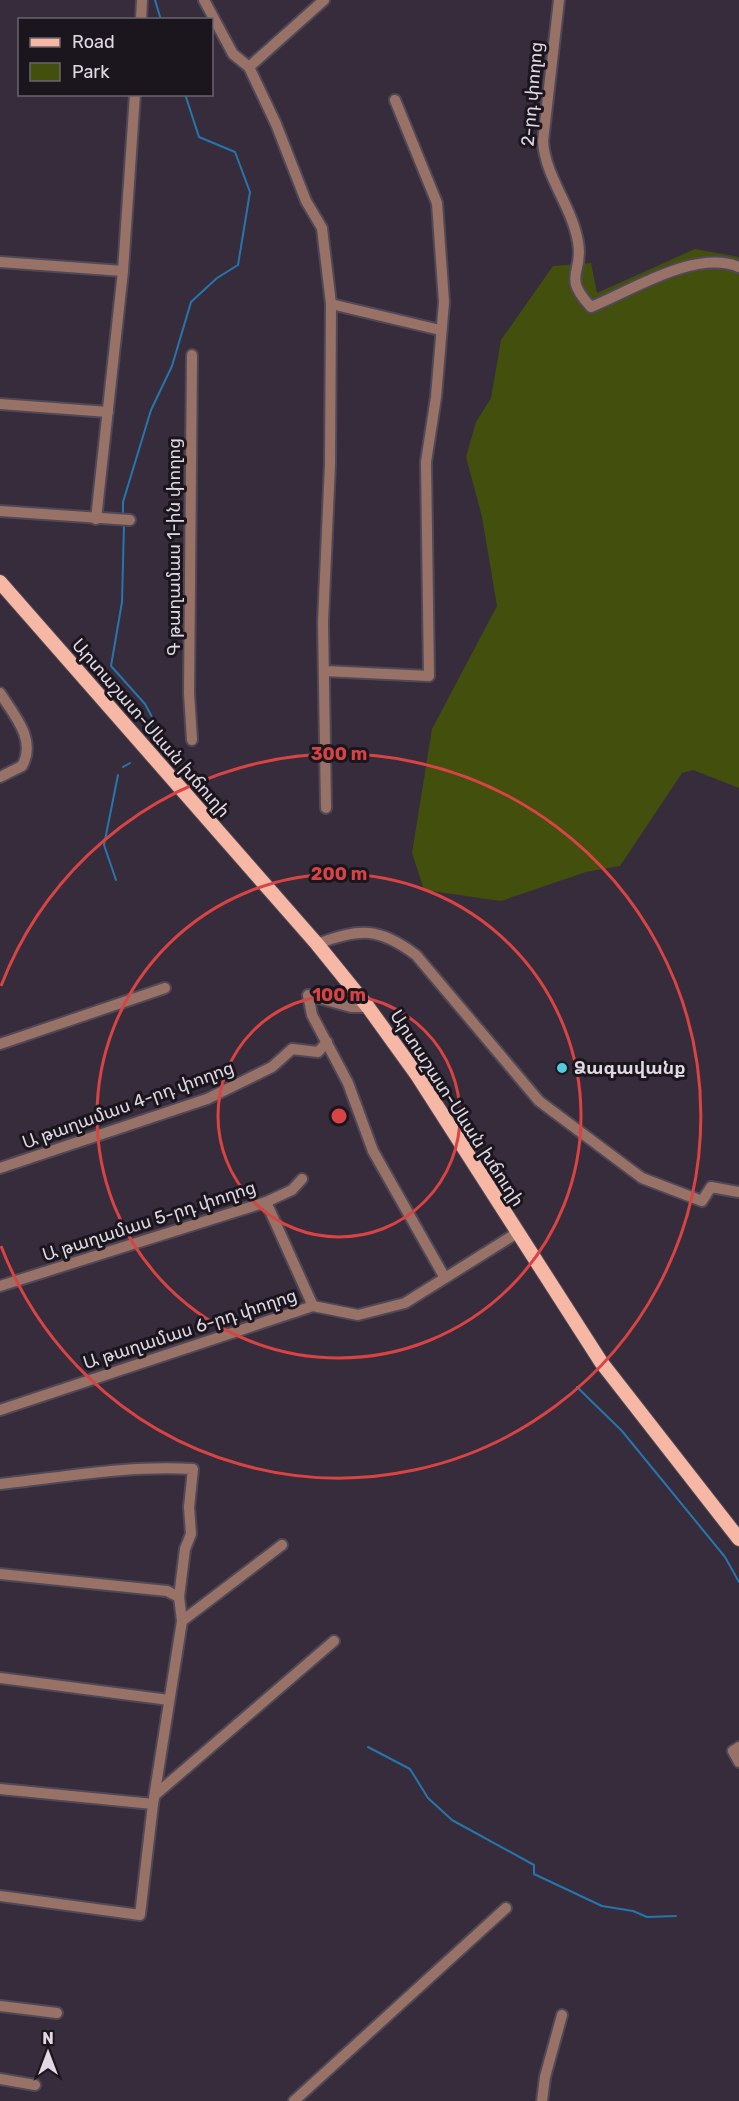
<svg xmlns="http://www.w3.org/2000/svg" width="739" height="2101" font-family="Rubik,'Noto Sans Armenian',sans-serif">
	<style>
		.green { fill: #424f0d }
		.lines { fill: none; stroke-linecap: round; stroke-linejoin: round }
		.stream { stroke: #2676ad; stroke-width: 2 }
		.minor-casing { stroke: #514857; stroke-width: 14 }
		.major-casing { stroke: #514857; stroke-width: 16 }
		.minor { stroke: #997267; stroke-width: 10 }
		.major { stroke: #f6b8a5; stroke-width: 14 }
		.ring { fill: none; stroke: #d84344; stroke-width: 3 }
		.poi-dot { fill: #53cbda; stroke: #1b161e; stroke-width: 2 }
		.labels { text-anchor: middle; stroke-width: 6; stroke-linejoin: round; paint-order: stroke }
		.street-label { font-size: 18px; fill: #e0d9e4; stroke: #1b161e }
		.poi-label { font-size: 18px; font-weight: bold; fill: #e0d9e4; stroke: #1b161e; text-anchor: start }
		.centre { fill: #d84344; stroke: #1b161e; stroke-width: 3 }
		.ring-label { font-size: 18px; text-anchor: middle; font-weight: bold; fill: #d84344; stroke: #1b161e; stroke-width: 6; stroke-linejoin: round; paint-order: stroke }
	</style>
	<rect width="100%" height="100%" fill="#362c3c"/>
	<polygon class="green" points="695,249 739,257 739,788 693,770 682,773 620,866 586,872 501,901 424,890 412,853 432,729 497,606 482,517 466,457 476,422 491,398 501,340 553,266 591,263 597,293"/>
	<g class="lines">
		<g class="stream">
			<polyline points="155,0 161,20"/>
			<polyline points="123,516 123,502 151,410 172,366 191,302 217,278 238,265 250,192 235,152 199,137 185,94"/>
			<polyline points="124,524 122,602 111,666 145,704 152,717 153,728"/>
			<polyline points="123,767 130,763"/>
			<polyline points="116,880 104,845 118,775"/>
			<polyline points="577,1387 622,1431 725,1557 739,1582"/>
			<polyline points="368,1747 410,1769 428,1798 452,1820 534,1865 534,1874 602,1906 633,1911 647,1917 676,1916"/>
		</g>
		<g class="minor-casing">
			<g id="minor">
				<polyline points="204,0 233,54 249,67 276,124 306,201 322,228 331,304 330,464 323,622 326,808"/>
				<path d="M 559,0 L 543,141 C 545,177 572,206 578,242 C 584,274 561,275 591,307 C 633,290 695,249 739,267"/>
				<polyline points="141,20 142,0"/>
				<polyline points="249,67 324,0"/>
				<polyline points="0,262 123,271"/>
				<polyline points="331,304 440,330"/>
				<polyline points="192,355 189,693 192,740"/>
				<polyline points="0,404 108,412"/>
				<polyline points="0,511 130,520"/>
				<polyline points="96,519 123,271 135,94"/>
				<polyline points="324,671 429,676 426,462 436,397 444,302 437,203 395,100"/>
				<path d="M 0,693 C 14,715 37,740 22,766 L 0,777"/>
				<path d="M 317,944 C 360,928 379,927 416,955 L 539,1101 L 642,1178 L 702,1201 L 711,1187 L 739,1192"/>
				<polyline points="368,1007 351,1007 308,995 312,1015 348,1083 373,1151 445,1278"/>
				<polyline points="0,1044 165,988"/>
				<polyline points="0,1168 207,1099 272,1067 292,1049 318,1052 327,1042"/>
				<polyline points="266,1202 313,1306"/>
				<polyline points="0,1286 266,1202 292,1190 302,1179"/>
				<polyline points="0,1410 313,1306 358,1315 405,1303 517,1233"/>
				<path d="M 0,1484 C 65,1477 128,1465 193,1469 L 189,1507 L 191,1534 L 185,1549 L 179,1597 L 182,1621 L 153,1804 L 140,1915 L 0,1896"/>
				<polyline points="0,1574 167,1591 179,1597"/>
				<polyline points="182,1621 282,1545"/>
				<polyline points="0,1678 169,1700"/>
				<polyline points="739,1747 733,1751 739,1762"/>
				<polyline points="0,1789 153,1804"/>
				<polyline points="155,1795 334,1641"/>
				<polyline points="0,2006 57,2013"/>
				<polyline points="0,2079 35,2085"/>
				<polyline points="294,2101 506,1908"/>
				<polyline points="542,2101 545,2077 562,2015"/>
			</g>
		</g>
		<g class="major-casing">
			<polyline id="major" points="0,582 317,944 368,1007 417,1075 601,1362 739,1539"/>
		</g>
		<use href="#minor" class="minor"/>
		<use href="#major" class="major"/>
	</g>
	<g class="ring">
		<circle cx="339" cy="1116" r="121"/>
		<circle cx="339" cy="1116" r="242"/>
		<path d="M1 986A362 362 0 1 1 1 1246"/>
	</g>
	<circle class="poi-dot" cx="562" cy="1068" r="6"/>
	<g class="labels">
		<g class="street-label">
			<text transform="translate(532 94) rotate(-85)" y="6">2-րդ փողոց</text>
			<text transform="translate(174 547) rotate(-90)" y="6">Գ թաղամաս 1-ին փողոց</text>
			<text transform="translate(151 728) rotate(49)" y="6">Արտաշատ-Սևան խճուղի</text>
			<text transform="translate(128 1105) rotate(-20)" y="6">Ա թաղամաս 4-րդ փողոց</text>
			<text transform="translate(457 1108) rotate(57)" y="6">Արտաշատ-Սևան խճուղի</text>
			<text transform="translate(149 1221) rotate(-18)" y="6">Ա թաղամաս 5-րդ փողոց</text>
			<text transform="translate(190 1329) rotate(-18)" y="6">Ա թաղամաս 6-րդ փողոց</text>
		</g>
		<g class="poi-label">
			<text x="574" y="1074">Ձագավանք</text>
		</g>
	</g>
	<circle cx="339" cy="1116" r="9" class="centre"/>
	<g class="ring-label">
		<text x="339" y="760">300 m</text>
		<text x="339" y="880">200 m</text>
		<text x="339" y="1001">100 m</text>
	</g>
	<rect x="18" y="18" width="195" height="78" fill="#1b161e" stroke="#6a646d" stroke-width="1.5"/>
	<rect x="30" y="38" width="30" height="9" fill="#f6b8a5" stroke="#6a646d" stroke-width="1.5"/>
	<text x="72" y="48" font-size="18" fill="#e0d9e4">Road</text>
	<rect x="30" y="63" width="30" height="18" fill="#424f0d" stroke="#6a646d" stroke-width="1.5"/>
	<text x="72" y="78" font-size="18" fill="#e0d9e4">Park</text>
	<g transform="translate(48 2053)" stroke="#1b161e" stroke-width="4.5" paint-order="stroke">
	<path d="M0-4.5L10 22L0 15L-10 22Z" fill="#e0d9e4"/>
	<text y="-9" font-size="16" font-weight="bold" text-anchor="middle" fill="#e0d9e4">N</text>
	</g>
</svg>
